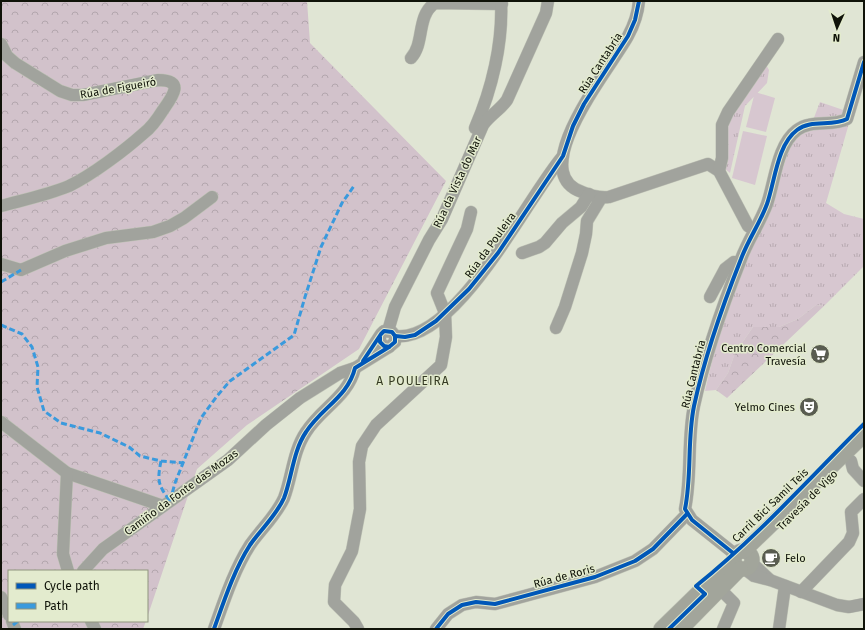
<svg xmlns="http://www.w3.org/2000/svg" width="865" height="630" font-family="'Fira Sans',sans-serif">
	<style>
		.grass { fill: url(#grass-tufts) }
		.forest { fill: url(#forest-crowns) }
		.garden { fill: #d7c7d0 }
		.lines { fill: none; stroke-linecap: round; stroke-linejoin: round }
		.minor-casing { stroke: #bec2b5; stroke-width: 13 }
		.major-casing { stroke: #bec2b5; stroke-width: 16 }
		.minor { stroke: #a1a39d; stroke-width: 12 }
		.major { stroke: #a2a59b; stroke-width: 15 }
		.quiet { stroke: #3a9add; stroke-width: 3; stroke-dasharray: 6 3; stroke-linecap: butt }
		.cycleway-casing { stroke: #e3ebce; stroke-width: 6 }
		.cycleway { stroke: #0057b8; stroke-width: 4 }
		.labels { text-anchor: middle; stroke-width: 3; stroke-linejoin: round; paint-order: stroke }
		.street-label { font-size: 11px; fill: #101309; stroke: #e3ebce }
		.poi-label { font-size: 11px; fill: #101309; stroke: #e3ebce; text-anchor: end }
		.neighbourhood-label { font-size: 12px; letter-spacing: 1px; fill: #353a23; stroke: #e3ebce }
	</style>
	<defs>
		<pattern id="grass-tufts" width="24" height="20" patternUnits="userSpaceOnUse"><rect width="24" height="20" fill="#d7c7d0"/><path d="M3 7l-1-3M5 7V3M7 7l1-3M15 17l-1-3M17 17v-4M19 17l1-3" fill="none" stroke="#b8aab1"/></pattern>
		<pattern id="forest-crowns" width="20" height="18" patternUnits="userSpaceOnUse"><rect width="20" height="18" fill="#d2c2cb"/><path d="M2 6a3 3 0 1 1 6 0M12 15a3 3 0 1 1 6 0" fill="none" stroke="#b3a6ad"/></pattern>
	</defs>
	<rect width="100%" height="100%" fill="#e0e5d4"/>
	<g class="grass">
		<polygon points="765,63 769,70 767,83 745,106 730,173 724,168 725,127"/>
		<polygon points="820,102 852,113 826,203 844,214 864,219 864,266 824,306 816,305 798,319 779,327 753,327 735,353 728,373 716,390 705,391 719,331 744,265 773,200 788,152 795,134 810,128"/>
	</g>
	<g class="forest">
		<polygon points="1,1 307,1 310,43 446,181 359,349 247,425 197,469 147,618 147,571 9,571 9,621 146,621 143,629 1,629"/>
		<polygon points="816,305 824,306 727,398 716,390 728,373 735,353 753,327 779,327 798,319"/>
	</g>
	<g class="garden">
		<polygon points="755,92 775,98 766,132 746,127"/>
		<polygon points="743,131 767,136 755,185 732,178"/>
	</g>
	<g class="lines">
		<g class="minor-casing">
			<g id="minor">
				<path d="M 639,1 C 638,13 634,25 628,36 C 613,65 523,172 582,192 C 591,196 599,198 609,197 L 708,164 L 719,171 L 748,226 L 755,230"/>
				<path d="M 1,44 L 7,56 L 15,63 L 60,91 L 72,95 L 83,95 L 158,80 C 185,80 173,96 163,110 C 158,118 152,127 144,133 C 125,150 92,175 69,186 C 47,195 23,200 1,206"/>
				<path d="M 411,58 C 425,43 416,16 435,3 L 502,4"/>
				<path d="M 475,128 C 492,89 503,43 501,1"/>
				<polyline points="719,171 722,158 722,125 728,112 778,39"/>
				<polyline points="522,253 539,247 545,243 562,223 581,207 589,194"/>
				<polyline points="1,264 21,270 65,251 106,238 153,232 170,226 184,218 212,197"/>
				<polyline points="710,297 725,269 734,262 739,263"/>
				<polyline points="556,328 565,307 582,253 586,234 587,221 601,198"/>
				<path d="M 388,331 L 395,307 L 429,240 L 442,219 L 483,125 C 490,115 500,110 507,100 L 546,13 L 548,1"/>
				<path d="M 395,336 C 456,344 528,196 563,156"/>
				<polyline points="364,360 381,334 384,331 392,332 395,336 395,342 389,347 384,346 380,342 380,337"/>
				<polyline points="1,422 67,473 163,506"/>
				<polyline points="851,461 853,469 864,481"/>
				<polyline points="67,473 63,554 68,571"/>
				<path d="M 736,555 L 692,520 L 685,509 C 692,475 687,440 694,406 C 705,355 722,307 741,259 C 748,240 760,223 767,204 C 775,181 777,145 797,130 C 811,119 832,127 847,119 L 864,62"/>
				<polyline points="752,563 770,580"/>
				<polyline points="745,569 754,576 770,580 837,605 849,607 864,604"/>
				<polyline points="83,571 103,549 228,460 266,425 300,398 340,373 355,368 389,347"/>
				<polyline points="721,590 734,603 723,629"/>
				<polyline points="801,592 849,542 853,533 851,512 864,499"/>
				<polyline points="1,597 9,615"/>
				<polyline points="12,621 15,629"/>
				<polyline points="91,621 95,629"/>
				<path d="M 214,629 C 224,601 234,570 250,545 C 261,529 276,516 284,498 C 292,477 293,451 306,432 C 321,408 348,397 355,368"/>
				<polyline points="358,629 354,622 334,602 335,585 352,551 360,509 359,462 362,446 376,425 441,365 446,337 445,313 437,293 467,229 471,212"/>
				<polyline points="436,629 448,614 462,605 476,602 495,604 595,577 635,561 653,549 687,514"/>
				<polyline points="779,629 785,586"/>
			</g>
		</g>
		<g class="major-casing">
			<g id="major">
				<circle cx="743" cy="560" r="9"/>
				<polyline points="744,551 864,435"/>
				<polyline points="661,629 701,590 734,563"/>
				<polyline points="681,629 740,569"/>
			</g>
		</g>
		<use href="#minor" class="minor"/>
		<use href="#major" class="major"/>
		<g class="quiet">
			<polyline points="1,282 21,270"/>
			<polyline points="1,325 22,334 32,347 38,367 37,387 44,411 61,423 100,433 129,447 140,456 161,461 184,463"/>
			<path d="M 161,461 C 157,481 158,485 170,501"/>
			<polyline points="170,501 175,483 201,418 217,396 230,381 294,335 305,297 321,247 342,203 354,186"/>
			<polyline points="13,625 18,621"/>
		</g>
		<g class="cycleway-casing">
			<g id="cycleway">
				<polyline points="395,336 405,337 415,335 436,321 469,289 498,253 563,156 573,126 584,104 628,36 635,20 639,1"/>
				<polyline points="363,361 381,334 384,331 392,332 395,336 395,342 389,347 384,346 380,342 380,337"/>
				<path d="M 733,553 L 692,520 L 685,509 C 692,475 687,440 694,406 C 705,355 722,307 741,259 C 748,240 760,223 767,204 C 775,181 777,145 797,130 C 811,119 832,127 847,119 L 864,62"/>
				<path d="M 214,629 C 224,601 234,570 250,545 C 261,529 276,516 284,498 C 292,477 293,451 306,432 C 321,408 348,397 355,368 L 389,347"/>
				<polyline points="436,629 448,614 462,605 476,602 495,604 595,577 635,561 653,549 687,514"/>
				<path d="M 669,629 L 705,594 L 696,586 C 756,538 809,479 864,424"/>
			</g>
		</g>
		<use href="#cycleway" class="cycleway"/>
	</g>
	<defs>
		<g id="supermarket-disc" transform="scale(1)"><circle r="9.5" fill="#595c50" stroke="#e3ebce"/><path d="M-6-5.5h2.5l.6 2H6L4.5 2H-2.5L-4.4-4H-6ZM-1.5 3.2a1.3 1.3 0 1 0 .1 0ZM3 3.2a1.3 1.3 0 1 0 .1 0Z" fill="#fff"/></g>
		<g id="theatre-disc" transform="scale(1)"><circle r="9.5" fill="#595c50" stroke="#e3ebce"/><path d="M-5-5.5Q0-4 5-5.5V0Q5 5 0 6Q-5 5-5 0ZM-3.3-2.5H-1v1.5H-3.3ZM1-2.5H3.3v1.5H1ZM-2.8 1Q0 5.5 2.8 1Z" fill="#fff"/></g>
		<g id="cafe-disc" transform="scale(1)"><circle r="9.5" fill="#595c50" stroke="#e3ebce"/><path d="M-5.5-4.5H6V0H3Q3 3.5 0 3.5H-2.5Q-5.5 3.5-5.5 0ZM3-3.2v2h1.7v-2ZM-6 4.5H4V6H-6Z" fill="#fff"/></g>
	</defs>
	<g fill-rule="evenodd">
		<use href="#supermarket-disc" x="820" y="354"/>
		<use href="#theatre-disc" x="809" y="407"/>
		<use href="#cafe-disc" x="771" y="558"/>
	</g>
	<g class="labels">
		<g class="street-label">
			<text transform="translate(600 63) rotate(-57)" y="4">Rúa Cantabria</text>
			<text transform="translate(118 88) rotate(-10)" y="4">Rúa de Figueiró</text>
			<text transform="translate(457 182) rotate(-65)" y="4">Rúa da Vista do Mar</text>
			<text transform="translate(490 245) rotate(-54)" y="4">Rúa da Pouleira</text>
			<text transform="translate(693 374) rotate(-76)" y="4">Rúa Cantabria</text>
			<text transform="translate(181 492) rotate(-36)" y="4">Camiño da Fonte das Mozas</text>
			<text transform="translate(807 500) rotate(-45)" y="4">Travesía de Vigo</text>
			<text transform="translate(770 505) rotate(-44)" y="4">Carril Bici Samil Teis</text>
			<text transform="translate(564 576) rotate(-15)" y="4">Rúa de Roris</text>
		</g>
		<g class="poi-label">
			<text x="806" y="352">Centro Comercial<tspan x="806" dy="13">Travesía</tspan></text>
			<text x="795" y="411">Yelmo Cines</text>
			<text x="785" y="562" text-anchor="start">Felo</text>
		</g>
		<g class="neighbourhood-label">
			<text x="413" y="385">A POULEIRA</text>
		</g>
	</g>
	<rect width="865" height="630" fill="none" stroke="#101309" stroke-width="4"/>
	<rect x="8" y="570" width="140" height="52" fill="#e3ebce" stroke="#8f957f"/>
	<rect x="16" y="583" width="20" height="6" fill="#0057b8" stroke="#8f957f"/>
	<text x="44" y="590" font-size="12" fill="#101309">Cycle path</text>
	<rect x="16" y="603" width="20" height="6" fill="#3a9add" stroke="#8f957f"/>
	<text x="44" y="610" font-size="12" fill="#101309">Path</text>
	<g transform="translate(837 28) rotate(183)" stroke="#e3ebce" stroke-width="3" paint-order="stroke">
	<path d="M0-3L7 15L0 10L-7 15Z" fill="#101309"/>
	<text y="-6" font-size="11" font-weight="bold" text-anchor="middle" fill="#101309">N</text>
	</g>
</svg>
